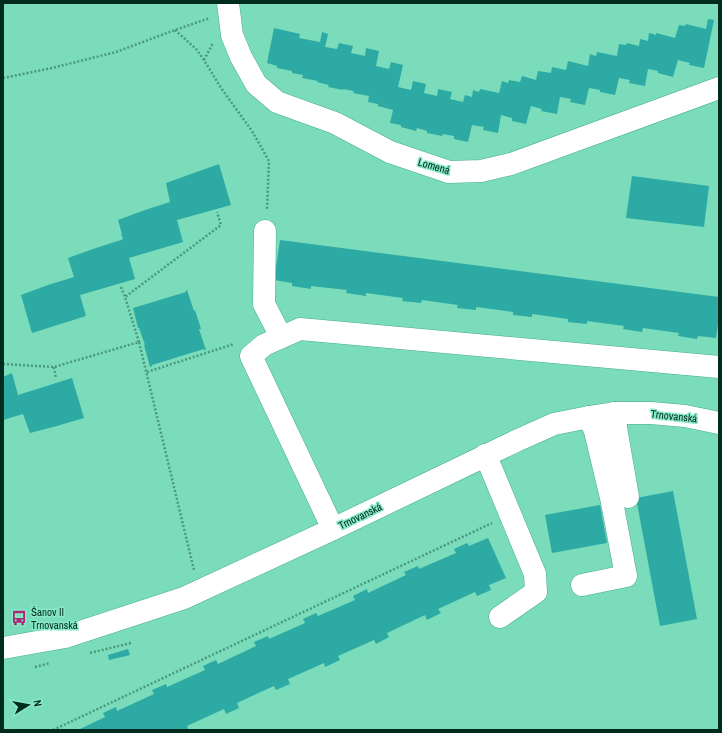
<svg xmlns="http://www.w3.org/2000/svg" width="722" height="733" font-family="'Archivo Narrow',sans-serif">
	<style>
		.building { fill: #2caaa3 }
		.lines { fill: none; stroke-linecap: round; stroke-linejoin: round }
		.minor-casing { stroke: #4aae8e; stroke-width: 23 }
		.path { stroke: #4b987e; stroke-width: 2.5; stroke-dasharray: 2 2; stroke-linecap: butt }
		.minor { stroke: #fff; stroke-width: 22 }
		.labels { text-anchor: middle; stroke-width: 3; stroke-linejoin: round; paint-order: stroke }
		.street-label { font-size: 11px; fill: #002c1f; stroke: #87e9c7 }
		.poi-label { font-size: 11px; fill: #002c1f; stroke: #87e9c7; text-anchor: start }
	</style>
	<rect width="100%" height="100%" fill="#7adcba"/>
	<g class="building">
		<polygon points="708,19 714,20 704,68 689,65 690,63 678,60 673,77 658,73 658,71 648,69 645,86 629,83 630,80 619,78 615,95 600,92 600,90 589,88 585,105 570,102 571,99 560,97 557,114 541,111 542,109 531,106 526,124 512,121 512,118 501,115 498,133 483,130 484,127 472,125 468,142 454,139 454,136 443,134 442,136 427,133 427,131 417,128 416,131 401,127 401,125 390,123 393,110 378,106 378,104 368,102 369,96 353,93 354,91 343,89 343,90 328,87 329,85 317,82 318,81 302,78 303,75 292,73 292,71 277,68 277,66 267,63 274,28 300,34 299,38 320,42 322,32 328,34 325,47 337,49 339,43 353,46 351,53 365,56 366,48 379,51 376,66 389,69 391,62 403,65 398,87 411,90 413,81 426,84 424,93 437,96 438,89 452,92 450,99 463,102 465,95 472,97 473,90 479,92 480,89 499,93 502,81 508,83 509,80 520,82 522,76 536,80 538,71 551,73 552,67 566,70 568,61 588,66 590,54 596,56 597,52 617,56 619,44 626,45 627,43 639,46 640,39 648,41 649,33 656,35 656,33 675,38 679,25 685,26 686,24 706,29"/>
		<polygon points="219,164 231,205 177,220 183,242 129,258 135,279 80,295 86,316 32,333 21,295 48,285 74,277 68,258 96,248 121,240 123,239 121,234 122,234 118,220 145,210 170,202 166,183"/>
		<polygon points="632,176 709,186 704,227 626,218"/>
		<polygon points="280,240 719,297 719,317 716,338 698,336 697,339 678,336 679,333 643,328 642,332 623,329 624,326 587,321 587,324 568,322 568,319 532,314 532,317 513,315 513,312 476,307 476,310 457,308 458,305 422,300 421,303 402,301 403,298 366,293 366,296 346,293 347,290 311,286 311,289 292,286 292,283 274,280"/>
		<polygon points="186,290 187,290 194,311 195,310 201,329 199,329 206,350 204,350 204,349 152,365 152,366 150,367 144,345 145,345 139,328 138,328 133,308 186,292"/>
		<polygon points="12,373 18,395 72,378 84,418 57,426 30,433 23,414 3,420 3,377"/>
		<polygon points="673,491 697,619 660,626 636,498"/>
		<polygon points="600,505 607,543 552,553 545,515"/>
		<polygon points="488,538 506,578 489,585 491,590 477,596 475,592 438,609 441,613 427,620 425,615 387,633 389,637 376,644 374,640 338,656 340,660 325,667 324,663 288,679 290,684 276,690 274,686 252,696 237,703 239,708 226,714 224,709 187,726 189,730 78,730 105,717 103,713 116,707 117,711 154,694 152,690 166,684 167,687 205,670 203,666 216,660 218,664 256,646 254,642 268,636 269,639 305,623 303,619 316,613 318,616 355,600 353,596 367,589 368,593 406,575 404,572 418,566 419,569 456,553 454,549 467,543 469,546"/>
		<polygon points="128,649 130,655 109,660 108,655"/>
	</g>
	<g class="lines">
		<g class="minor-casing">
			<g id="minor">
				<polyline points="228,3 232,35 241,57 256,84 277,102 335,123 390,152 449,172 481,171 511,164 719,88"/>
				<polyline points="265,231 264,304 281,337"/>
				<polyline points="615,413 616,428 628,497"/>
				<polyline points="485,455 491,468 535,574 536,592 500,617"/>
				<polyline points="333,529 251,356 264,345 300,329 719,367"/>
				<polyline points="582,585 626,576 612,502 595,431 589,417"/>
				<polyline points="3,648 65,637 184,598 333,529 516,441 554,424 589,417 615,413 651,413 685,416 719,423"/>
			</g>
		</g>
		<g class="path">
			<polyline points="175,30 196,49 204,60 221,88 252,131 269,161 267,210"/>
			<polyline points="204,60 213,43"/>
			<polyline points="3,78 52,68 116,52 175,30 210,18"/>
			<polyline points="121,287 125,297"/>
			<polyline points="139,342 125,297 221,225 217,212"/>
			<polyline points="3,364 54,367 139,342 194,570"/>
			<polyline points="54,367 56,379"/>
			<polyline points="147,372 234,344"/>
			<polyline points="90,653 131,643"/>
			<polyline points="35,667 50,663"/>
			<polyline points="53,730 492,523"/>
		</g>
		<use href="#minor" class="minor"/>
	</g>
	<defs>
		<g id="bus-bare" transform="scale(1.2)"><path d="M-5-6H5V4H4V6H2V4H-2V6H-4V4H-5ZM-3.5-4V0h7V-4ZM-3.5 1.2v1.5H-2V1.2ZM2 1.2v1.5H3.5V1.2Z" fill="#aa2875" stroke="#87e9c7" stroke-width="2.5" paint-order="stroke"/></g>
	</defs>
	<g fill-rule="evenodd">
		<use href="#bus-bare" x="19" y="618"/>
	</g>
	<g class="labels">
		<g class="street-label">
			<text transform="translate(434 166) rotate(16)" y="4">Lomená</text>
			<text transform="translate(674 416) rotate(6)" y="4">Trnovanská</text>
			<text transform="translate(360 516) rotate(-26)" y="4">Trnovanská</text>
		</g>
		<g class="poi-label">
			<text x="31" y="616">Šanov II<tspan x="31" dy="13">Trnovanská</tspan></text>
		</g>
	</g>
	<rect width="722" height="733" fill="none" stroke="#002c1f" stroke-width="8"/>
	<g transform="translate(28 705) rotate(79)" stroke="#87e9c7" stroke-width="3" paint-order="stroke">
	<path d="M0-3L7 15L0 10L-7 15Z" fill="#002c1f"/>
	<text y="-6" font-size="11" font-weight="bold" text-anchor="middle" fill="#002c1f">N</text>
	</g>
</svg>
